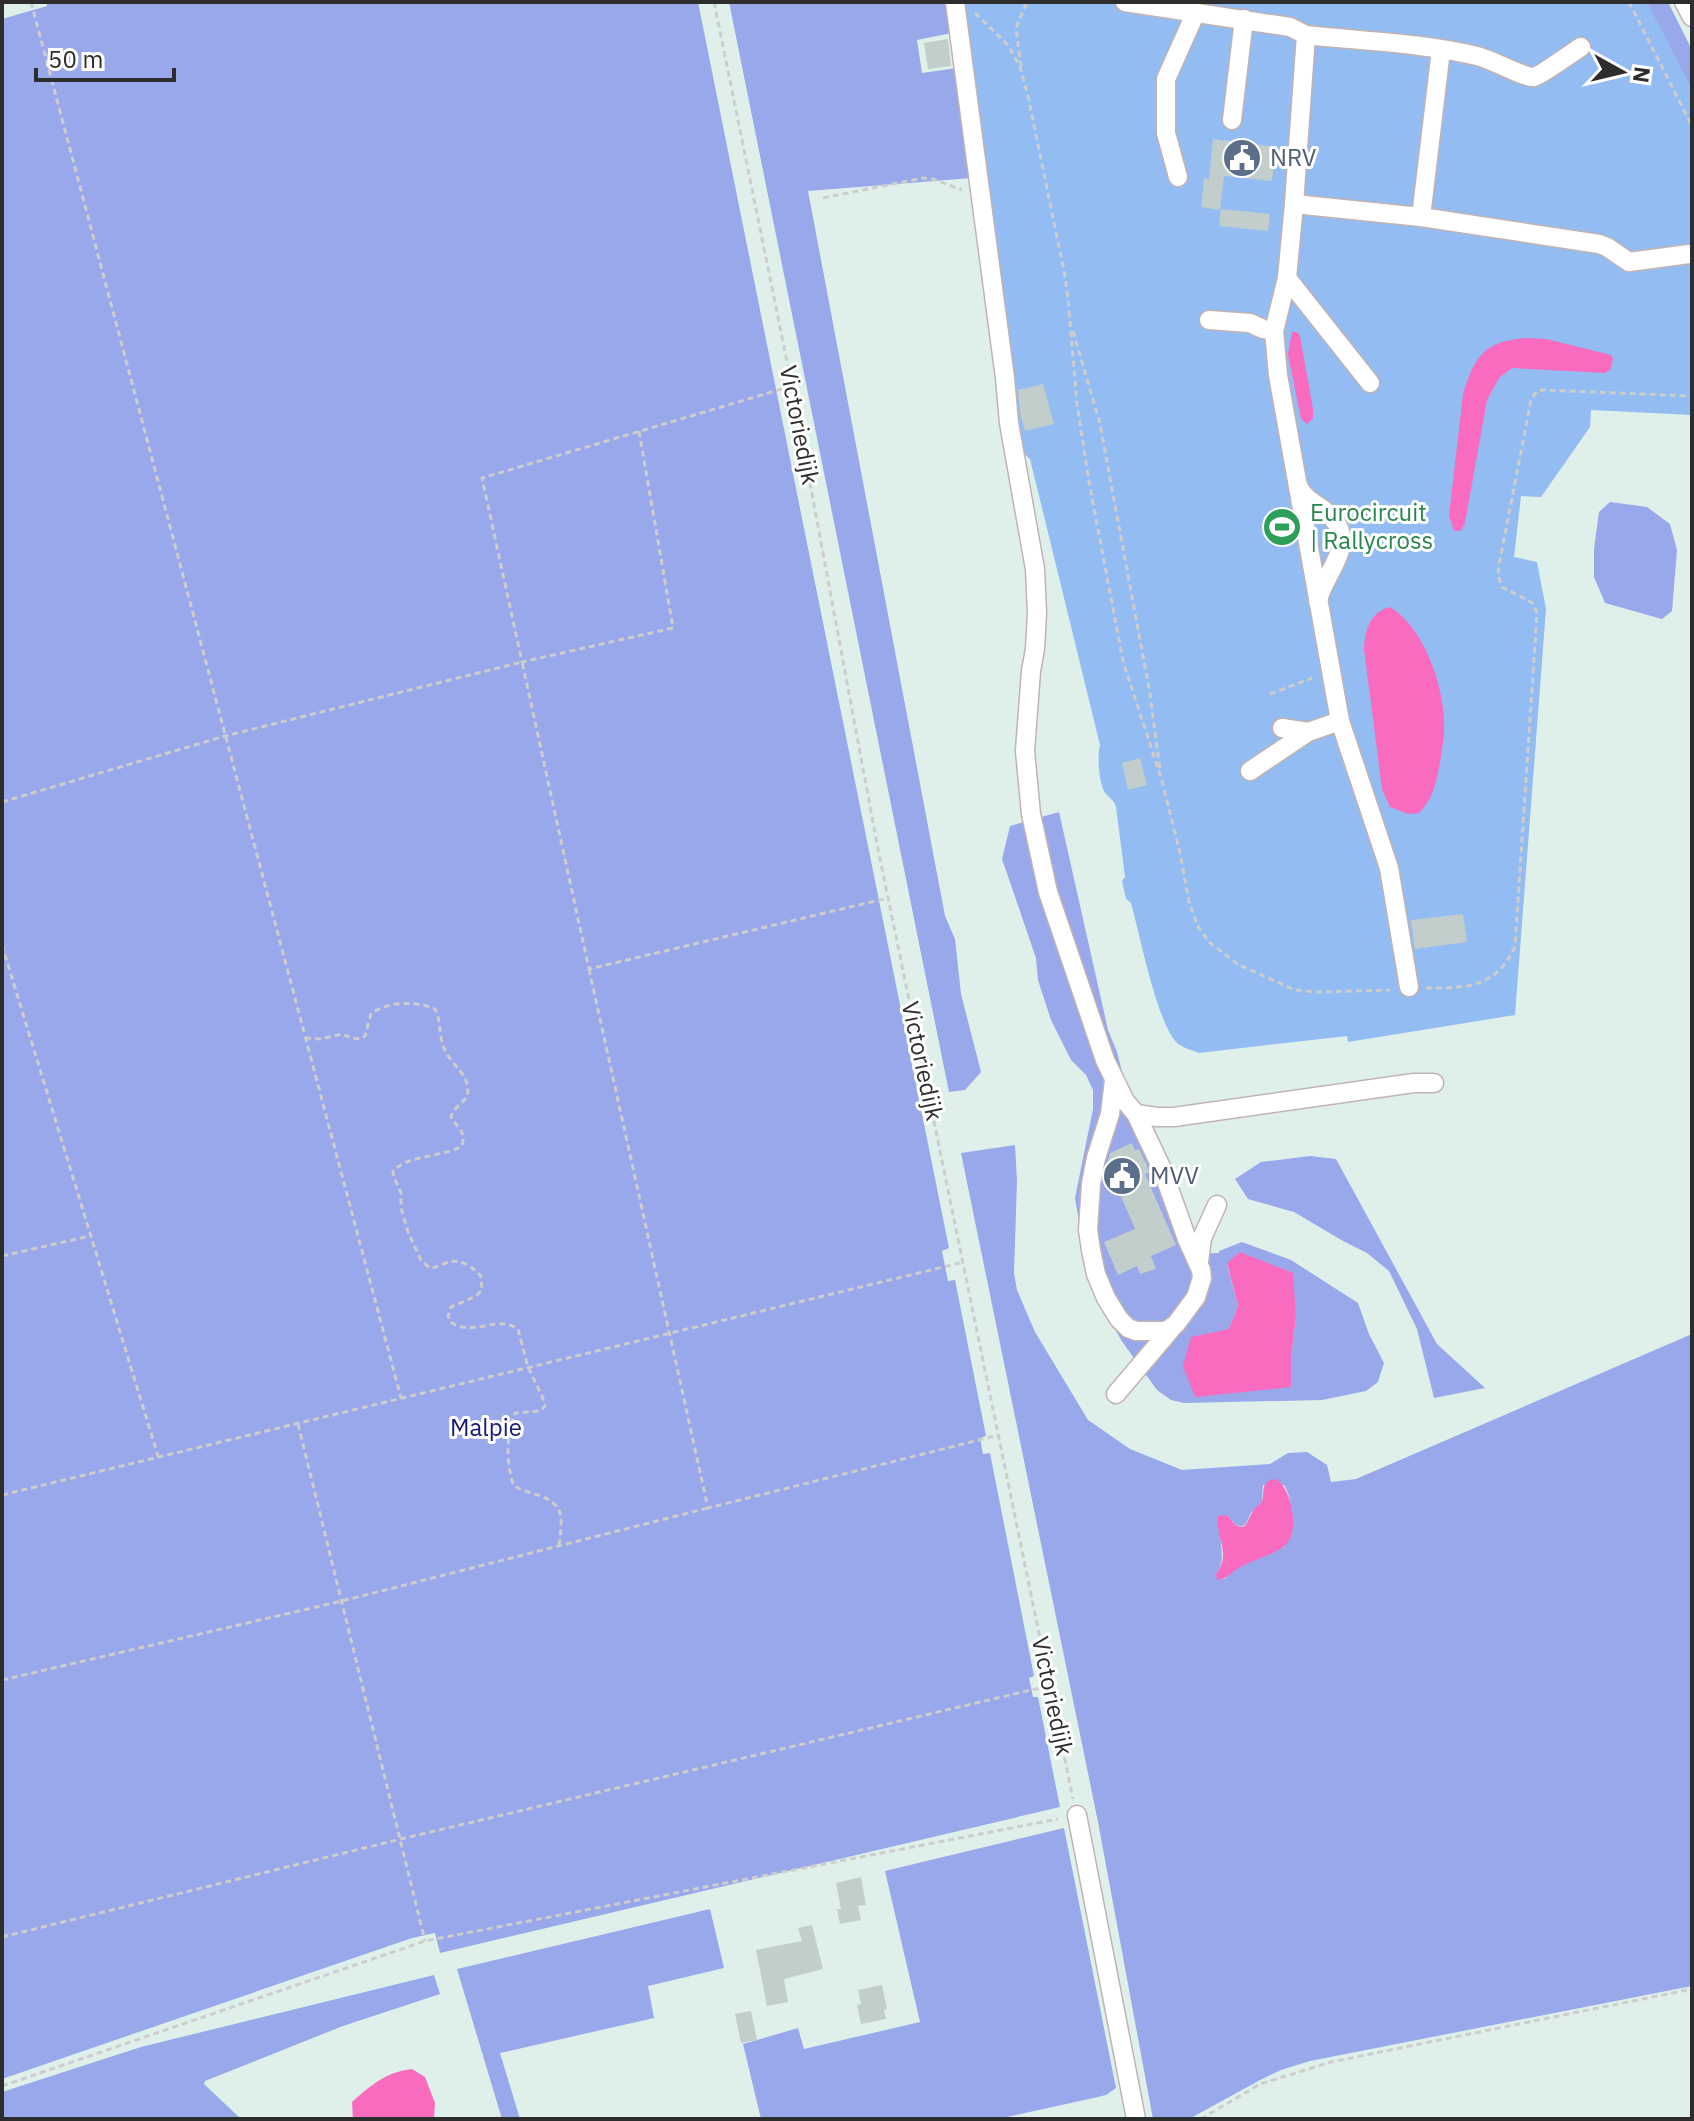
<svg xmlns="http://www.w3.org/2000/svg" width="1694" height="2121" font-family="'IBM Plex Sans',sans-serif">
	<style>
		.green { fill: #98a8ea; fill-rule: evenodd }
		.pitch { fill: #93bcf2 }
		.water { fill: #f96bbf }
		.building { fill: #c1cecb }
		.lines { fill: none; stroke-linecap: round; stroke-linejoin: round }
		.minor-casing { stroke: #c2b3b3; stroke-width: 21 }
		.path { stroke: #cdcdcd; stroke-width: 3; stroke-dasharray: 6 4; stroke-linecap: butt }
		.minor { stroke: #fff; stroke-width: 18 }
		.labels { text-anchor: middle; stroke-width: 6; stroke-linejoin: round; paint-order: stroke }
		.service-label { font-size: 24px; fill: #4e5e75; stroke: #fff; text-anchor: start }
		.street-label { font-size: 24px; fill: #2d2d2d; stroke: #fff }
		.leisure-label { font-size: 24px; fill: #27864d; stroke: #fff; text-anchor: start }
		.park-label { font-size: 24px; fill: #151b73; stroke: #fff }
	</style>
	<rect width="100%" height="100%" fill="#dff0eb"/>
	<g class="green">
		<polygon points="52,2 698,2 949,1248 942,1251 948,1281 955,1280 986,1436 980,1438 983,1454 990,1453 1034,1676 1029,1678 1033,1697 1038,1697 1060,1807 440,1953 435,1933 412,1938 2,2079 2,19 47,6 47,3"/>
		<polygon points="729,2 945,2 949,7 952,33 917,40 922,73 957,68 972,178 808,191 945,916 955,939 961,994 981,1072 965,1090 949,1092"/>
		<polygon points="1602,2 1668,2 1692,50 1692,178"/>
		<polygon points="1610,502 1647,507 1670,524 1677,550 1672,611 1662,619 1605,603 1594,577 1594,549 1599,512"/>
		<path d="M 1059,812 L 1108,1030 L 1117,1052 L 1133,1115 L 1190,1254 L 1219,1253 L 1219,1251 L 1242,1242 L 1291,1260 L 1358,1303 L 1369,1334 L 1384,1363 L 1378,1382 L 1366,1391 L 1322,1400 L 1184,1403 L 1171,1400 L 1157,1390 L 1121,1340 L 1094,1288 L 1086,1263 L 1075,1198 L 1093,1109 L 1093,1090 L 1086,1075 L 1071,1060 L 1051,1020 L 1038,980 L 1036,958 L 1002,859 L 1010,826 ZM 1227,1264 L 1296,1317 L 1291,1356 L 1291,1387 L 1229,1329 L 1238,1306 Z"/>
		<path d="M 1015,1145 L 1017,1181 L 1014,1273 L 1017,1290 L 1035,1332 L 1088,1420 L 1130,1449 L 1182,1470 L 1270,1464 L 1288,1453 L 1307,1452 L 1327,1465 L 1331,1482 L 1356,1479 L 1692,1334 L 1692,1986 L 1310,2061 L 1281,2070 L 1262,2079 L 1189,2119 L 1153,2119 L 1098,1822 L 961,1153 ZM 1263,1485 L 1284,1485 C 1296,1505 1290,1525 1285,1546 L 1254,1560 L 1236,1569 L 1224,1579 L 1216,1574 C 1226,1561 1220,1550 1221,1535 C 1221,1529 1224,1521 1226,1515 C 1233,1520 1235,1529 1245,1525 L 1251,1513 L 1262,1502 Z"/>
		<polygon points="1310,1156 1336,1159 1437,1344 1485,1388 1434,1398 1417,1329 1389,1271 1367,1253 1343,1241 1294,1212 1248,1199 1235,1179 1261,1162"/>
		<polygon points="1064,1828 1116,2088 1106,2095 1089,2099 998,2119 761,2119 743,2044 798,2028 804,2049 920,2022 885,1871"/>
		<polygon points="710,1909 724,1968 648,1986 654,2018 500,2053 520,2119 502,2119 457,1969"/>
		<polygon points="434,1975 440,1994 343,2026 205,2081 204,2084 241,2119 2,2119 2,2092 141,2047"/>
	</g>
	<path class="pitch" d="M 941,2 L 1647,2 L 1692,89 L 1692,415 L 1591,410 L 1590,427 L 1541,497 L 1521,496 L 1514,557 L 1537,562 L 1546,609 L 1515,1015 L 1348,1042 L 1347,1036 L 1199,1053 C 1192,1050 1182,1048 1176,1042 C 1156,1019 1140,935 1131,903 L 1126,899 L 1122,881 L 1125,877 L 1116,807 C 1114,799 1108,798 1104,791 C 1099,781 1097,757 1100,745 L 1030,459 L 1019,449 L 947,7 Z"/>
	<g class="water">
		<polygon points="1292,332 1297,332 1300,336 1313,409 1313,418 1307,424 1301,419 1288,354"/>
		<path d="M 1527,338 L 1546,339 L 1611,355 L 1613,359 L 1610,370 L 1605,373 L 1512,368 L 1499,378 L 1487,400 L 1465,523 L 1461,531 L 1454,531 L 1449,516 L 1463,394 C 1475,355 1485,341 1527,338 Z"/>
		<path d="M 1390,607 C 1424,628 1442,682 1444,720 C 1445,735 1442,749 1440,763 C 1436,783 1433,799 1419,813 L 1408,814 L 1390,807 L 1382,789 L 1364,649 C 1365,630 1370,612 1390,607 Z"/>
		<polygon points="1240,1252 1293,1273 1296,1317 1291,1356 1291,1387 1195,1397 1183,1366 1191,1337 1229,1329 1238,1306 1227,1263"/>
		<path d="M 1276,1479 C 1291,1488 1299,1526 1288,1542 C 1281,1553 1251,1560 1239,1568 C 1231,1573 1227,1579 1217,1580 L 1216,1574 C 1232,1554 1215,1536 1218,1516 L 1226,1515 C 1233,1520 1235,1529 1245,1526 L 1254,1509 L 1262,1502 C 1265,1490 1260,1481 1276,1479 Z"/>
		<path d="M 412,2069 L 425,2077 L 435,2103 L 434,2119 L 353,2119 L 352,2102 C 371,2085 386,2072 412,2069 Z"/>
	</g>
	<g class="building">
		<polygon points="948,39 951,66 928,69 924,43"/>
		<polygon points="1213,139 1276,147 1272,181 1224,176 1220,210 1201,207 1204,178 1209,179"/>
		<polygon points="1221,209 1270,214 1268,231 1219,226"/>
		<polygon points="1043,384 1054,424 1025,431 1020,412 1018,390"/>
		<polygon points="1140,758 1147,785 1128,790 1122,763"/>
		<polygon points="1463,914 1467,942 1415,949 1411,920"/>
		<polygon points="1132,1143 1135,1150 1139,1149 1150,1172 1145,1174 1176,1245 1151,1256 1156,1269 1140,1274 1137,1266 1118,1275 1104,1242 1135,1229 1107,1164 1110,1153"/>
		<polygon points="861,1877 866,1905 858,1906 861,1920 840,1924 837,1909 841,1909 836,1883"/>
		<polygon points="812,1925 823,1969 784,1979 788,2002 767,2006 756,1950 802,1941 798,1928"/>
		<polygon points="882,1985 887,2009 884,2010 886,2019 861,2024 857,2005 861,2004 858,1990"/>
		<polygon points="751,2011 757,2040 741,2043 735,2014"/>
	</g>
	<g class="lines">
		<g class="minor-casing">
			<g id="minor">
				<polyline points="955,2 1005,378 1009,423 1035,569 1037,613 1035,649 1031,671 1025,751 1031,814 1048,892 1105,1060 1125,1101 1136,1114 1157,1117 1174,1117 1414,1083 1434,1083"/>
				<path d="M 1125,2 L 1290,27 L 1306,35 C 1362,41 1423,43 1477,56 C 1491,59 1524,78 1534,77 C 1540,76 1573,52 1581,47"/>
				<polyline points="1684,2 1692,17"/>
				<polyline points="1306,35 1294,204 1421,217"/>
				<polyline points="1441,50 1421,217 1599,244 1607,247 1629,262 1689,254"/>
				<polyline points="1232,120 1244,19"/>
				<polyline points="1178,177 1166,133 1166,79 1196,12"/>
				<polyline points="1294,204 1287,278 1274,331 1278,375 1340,721 1389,868 1409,987"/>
				<polyline points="1287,278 1370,383"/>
				<polyline points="1209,320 1250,323 1263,329 1274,331"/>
				<path d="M 1298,486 C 1307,504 1323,505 1334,520 C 1356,548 1323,574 1318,601"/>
				<polyline points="1282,728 1308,732"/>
				<polyline points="1250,771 1308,732 1340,721"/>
				<polyline points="1114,1080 1110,1114 1096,1158 1091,1184 1088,1230 1091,1250 1096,1274 1106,1298 1119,1319 1128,1328 1136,1331 1166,1331 1176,1324 1196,1297 1202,1278 1201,1270 1187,1239 1162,1169 1136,1114"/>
				<polyline points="1199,1262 1202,1238 1217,1205"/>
				<polyline points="1116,1394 1172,1328"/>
				<polyline points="1077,1815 1136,2119"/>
			</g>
		</g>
		<g class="path">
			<polyline points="31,2 401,1398"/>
			<polyline points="714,2 792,386 877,844 1073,1799"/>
			<polyline points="1629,2 1692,126"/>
			<polyline points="975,13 1008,45 1020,67 1028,96 1065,276 1068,299 1077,404 1089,482 1123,661 1162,781 1180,853 1189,902 1197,925 1209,942 1239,965 1295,990 1319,992 1390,990"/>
			<polyline points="1021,67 1016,28 1027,2"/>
			<polyline points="823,198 923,178 933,179 962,190"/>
			<polyline points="1073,331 1100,424 1150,694 1160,770"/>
			<polyline points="639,431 673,628 522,662 482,478 792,386"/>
			<polyline points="1270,694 1312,678"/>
			<polyline points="2,802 225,736 522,662 589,969 888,898"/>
			<polyline points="2,945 158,1456"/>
			<polyline points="589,969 708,1508 999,1435"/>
			<path d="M 1426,988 C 1466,988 1497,988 1515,946 L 1537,613 L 1534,605 L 1531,602 L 1502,587 L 1498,575 L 1499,565 L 1531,400 L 1537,391 L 1543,390 L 1692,396"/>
			<path d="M 305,1038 L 321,1039 L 342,1034 L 351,1038 L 361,1039 L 365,1036 L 371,1014 C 387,1001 417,1001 435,1009 C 442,1022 438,1039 446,1052 C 453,1066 468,1074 468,1091 C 467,1103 454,1105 451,1117 C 458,1129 466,1130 462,1146 C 441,1158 410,1154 393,1171 L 394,1177 L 401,1193 L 401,1208 L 408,1232 L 421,1260 L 430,1268 C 435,1268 439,1265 443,1264 C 458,1257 471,1265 481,1276 L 482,1290 L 476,1296 L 451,1307 L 448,1316 L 452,1323 C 476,1337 496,1314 518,1329 L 528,1367 L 542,1396 L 545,1406 L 540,1411 L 515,1413 C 506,1432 506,1467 514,1486 C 534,1497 563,1495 561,1524 C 561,1531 560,1538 559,1545"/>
			<polyline points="2,1256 90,1236"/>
			<polyline points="298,1424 425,1941"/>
			<polyline points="2,1495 964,1262"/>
			<polyline points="2,1680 342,1601 708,1508"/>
			<polyline points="2,1937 401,1839 1048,1686"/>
			<polyline points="2,2086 425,1941 1058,1819"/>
			<polyline points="1201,2119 1260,2084 1331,2062 1692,1989"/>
		</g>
		<use href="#minor" class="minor"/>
	</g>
	<defs>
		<g id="civic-disc" transform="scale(2)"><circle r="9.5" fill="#5c6f8a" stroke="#fff"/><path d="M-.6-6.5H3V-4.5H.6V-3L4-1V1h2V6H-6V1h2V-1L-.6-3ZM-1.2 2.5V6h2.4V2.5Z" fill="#fff"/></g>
		<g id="stadium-disc" transform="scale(2)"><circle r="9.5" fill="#2e9e5b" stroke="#fff"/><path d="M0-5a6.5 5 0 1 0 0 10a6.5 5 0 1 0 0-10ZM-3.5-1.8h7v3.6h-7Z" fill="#fff"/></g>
	</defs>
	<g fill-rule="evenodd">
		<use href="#civic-disc" x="1242" y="158"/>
		<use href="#stadium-disc" x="1282" y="527"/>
		<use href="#civic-disc" x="1122" y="1176"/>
	</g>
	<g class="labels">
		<g class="service-label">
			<text x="1270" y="166">NRV</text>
			<text x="1150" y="1184">MVV</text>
		</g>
		<g class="street-label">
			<text transform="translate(799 425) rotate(79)" y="8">Victoriedijk</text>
			<text transform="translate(922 1061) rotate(78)" y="8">Victoriedijk</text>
			<text transform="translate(1052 1696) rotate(78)" y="8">Victoriedijk</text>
		</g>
		<g class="leisure-label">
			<text x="1310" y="521">Eurocircuit<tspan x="1310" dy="28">| Rallycross</tspan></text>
		</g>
		<g class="park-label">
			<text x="486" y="1436">Malpie</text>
		</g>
	</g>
	<rect width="1694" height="2121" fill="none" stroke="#2d2d2d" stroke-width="8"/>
	<g transform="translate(1622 72) rotate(98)" stroke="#ffffff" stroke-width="6" paint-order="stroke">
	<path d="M0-6L14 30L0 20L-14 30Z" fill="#2d2d2d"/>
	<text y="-12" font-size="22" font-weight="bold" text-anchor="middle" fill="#2d2d2d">N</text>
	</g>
	<path d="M36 68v12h138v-12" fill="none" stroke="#2d2d2d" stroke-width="4"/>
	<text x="48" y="68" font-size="24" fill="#2d2d2d" stroke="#ffffff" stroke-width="6" paint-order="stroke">50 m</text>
</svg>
